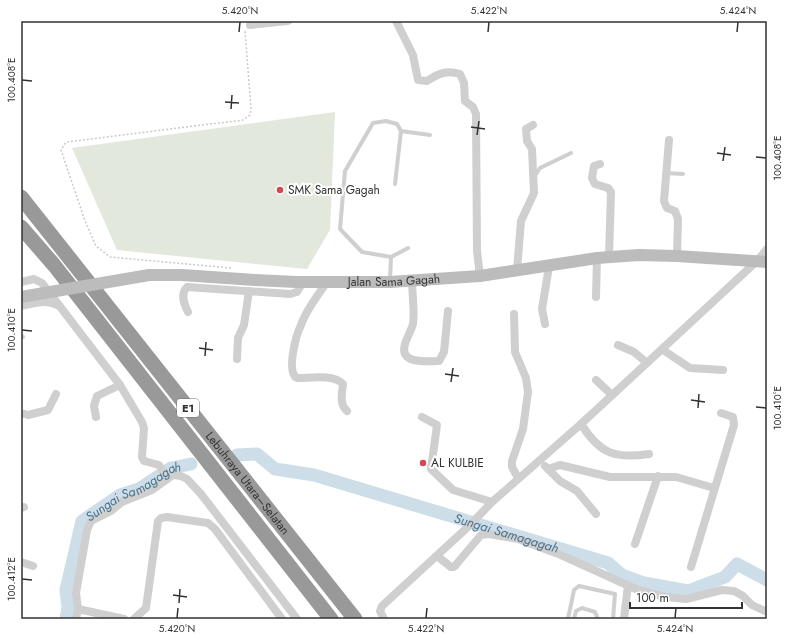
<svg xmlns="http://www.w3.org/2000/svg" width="788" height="640" font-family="Jost,sans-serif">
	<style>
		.green { fill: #e2e8dc }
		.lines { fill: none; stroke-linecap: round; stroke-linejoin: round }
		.river { stroke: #cedee8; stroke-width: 13 }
		.path { stroke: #c9c9c9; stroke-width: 1.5; stroke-dasharray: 2 2; stroke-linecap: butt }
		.lane { stroke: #cfcfcf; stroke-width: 4 }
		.street { stroke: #cfcfcf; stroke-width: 8 }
		.secondary { stroke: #bcbcbc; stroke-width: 12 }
		.highway { stroke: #999; stroke-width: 15 }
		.secondary-bridge { stroke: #bcbcbc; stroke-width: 12 }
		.ticks { fill: none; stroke: #323232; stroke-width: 1.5 }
		.poi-dot { fill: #d44953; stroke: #fff; stroke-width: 1.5 }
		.labels { text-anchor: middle; stroke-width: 4; stroke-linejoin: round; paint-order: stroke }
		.shield { fill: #fff; stroke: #707070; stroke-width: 1 }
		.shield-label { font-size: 11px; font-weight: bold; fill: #323232 }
		.poi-label { font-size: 12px; fill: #323232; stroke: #fff; text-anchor: start }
		.street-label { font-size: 12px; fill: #323232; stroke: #fff }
		.water-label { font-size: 13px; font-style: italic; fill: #47718c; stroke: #fff }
		.neatline { fill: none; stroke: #323232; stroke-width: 1.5 }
		.ticks-label { font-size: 10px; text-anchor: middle; fill: #323232 }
	</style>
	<rect width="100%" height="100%" fill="#fff"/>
	<polygon class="green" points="335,112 330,230 307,269 117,250 72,148"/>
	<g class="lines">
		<g class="river">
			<path id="s1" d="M 237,455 L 257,454 L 275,469 L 314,475 L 608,563 L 622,575 L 644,583 L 688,591 L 725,577 L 737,564 L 767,580"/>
			<path id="s2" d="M 66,619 L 68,608 L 66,590 L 82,521 L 120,495 L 139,489 L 171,468 L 191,464"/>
		</g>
		<polyline class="path" points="231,268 110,257 96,246 85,221 61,150 66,142 243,120 250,115 251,109 245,31"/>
		<g class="lane">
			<polyline points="666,173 683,174"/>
			<polyline points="534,177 540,168 571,153"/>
			<polyline points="395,184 401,131"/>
			<polyline points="391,257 408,248"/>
			<polyline points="390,280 391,257 362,252 340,229 345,171 373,123 386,121 397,124 401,131 430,135"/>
			<polyline points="21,335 23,337"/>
			<polyline points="568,619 574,590 579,586 615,594 613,619"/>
			<polyline points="574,619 576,611 582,608 595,612 598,619"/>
		</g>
		<g class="street">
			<path d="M 396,21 L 413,55 L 418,80 L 427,81 C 439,73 447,70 460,74 L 464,83 L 465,101 L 473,107 L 476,114 L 477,251 L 480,276"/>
			<polyline points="250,25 288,21"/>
			<polyline points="669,140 664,201 667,208 675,211 678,219 677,256"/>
			<polyline points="600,164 594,166 592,178 595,184 608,188 611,192 609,256"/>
			<polyline points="517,270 521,221 534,193 532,149 527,141 526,129 533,125"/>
			<path d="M 412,280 C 412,294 415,310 413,324 C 411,331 407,337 405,344 C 399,365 427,361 439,361 L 444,352 L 448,311"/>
			<polyline points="21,282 34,279 42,283 120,385 142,422 144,428 142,457 144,461 159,465 167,478"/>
			<path d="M 327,282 C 318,295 306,310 301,325 C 296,335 286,372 297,378 C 311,378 333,374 343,384 C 342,394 339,404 347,411"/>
			<polyline points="596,297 597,258"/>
			<path d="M 21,306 C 34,303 46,299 59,306"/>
			<path d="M 188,312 C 184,304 180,294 187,287 L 290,294 L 297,292 L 303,282"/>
			<polyline points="514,314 515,352 526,378 528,392 523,429 512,461 512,467 518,478"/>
			<polyline points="545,324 542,309 549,267"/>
			<polyline points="618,345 634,352 647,363"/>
			<polyline points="663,350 690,368 723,370"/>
			<polyline points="237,359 238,338 244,325 249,291"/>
			<polyline points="596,380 612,395"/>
			<polyline points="21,413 28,415 48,410 56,394"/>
			<polyline points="96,417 94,406 97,396 120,385"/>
			<polyline points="422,417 437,425 431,469 453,490 492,502"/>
			<path d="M 581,424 C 600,454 615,459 649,454"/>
			<polyline points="545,466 560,481 577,491 596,514"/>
			<polyline points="548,469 560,465 610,477 676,477 714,488"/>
			<polyline points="21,508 24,507"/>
			<polyline points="635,544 658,476"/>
			<polyline points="437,556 451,567 454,567 481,535 489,534 518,539 561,555 638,590 666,597 686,599 722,590 734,591 743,596 752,605 767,612"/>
			<polyline points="21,562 33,566"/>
			<polyline points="691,567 734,425 733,417 721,413"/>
			<polyline points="78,609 124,619"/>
			<polyline points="76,619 78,609 76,593 87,530 91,521 111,511 122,502 152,490 173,475 181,476 187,479 201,494 297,619"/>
			<polyline points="134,619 146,608 158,521 161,518 167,517 208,523 215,529 282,619"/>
			<polyline points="384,619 380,611 382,606 470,525 492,502 581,424 757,261 767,249"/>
			<polyline points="624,619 628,585"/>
		</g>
		<path class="secondary" id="s3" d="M 255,280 L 296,282 L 390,282 L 480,276 L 597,258 L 639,255 L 677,256 L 767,262"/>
		<g class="highway">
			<path id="s4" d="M 21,197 L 355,619"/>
			<polyline points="21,227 54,265 331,619"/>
		</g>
		<polyline class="secondary-bridge" points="21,297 149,275 182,275 255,280"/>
	</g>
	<path class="ticks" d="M 239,32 L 240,22M 488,32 L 489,22M 737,32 L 738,22M 22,80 L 32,81M 225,102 L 239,103M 231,109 L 232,95M 471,127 L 485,129M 477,135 L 479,121M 717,153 L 731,155M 756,157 L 766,158M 723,161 L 725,147M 22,330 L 32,331M 199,348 L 213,350M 205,356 L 206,342M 445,374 L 459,376M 451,382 L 453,368M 691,400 L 705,402M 756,407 L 766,408M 698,408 L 699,394M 22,579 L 32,580M 173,595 L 187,597M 179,603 L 180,589M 177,618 L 178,608M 426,618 L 427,608M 675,618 L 676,608"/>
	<g class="poi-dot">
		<circle cx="280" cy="190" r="4"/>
		<circle cx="423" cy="463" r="4"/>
	</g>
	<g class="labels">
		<rect class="shield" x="177" y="399" width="22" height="18" rx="3"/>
		<g class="shield-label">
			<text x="188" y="412">E1</text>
		</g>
		<g class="poi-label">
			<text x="288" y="194">SMK Sama Gagah</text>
			<text x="431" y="467">AL KULBIE</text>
		</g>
		<g class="street-label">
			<text dy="4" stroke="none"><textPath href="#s3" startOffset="139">Jalan Sama Gagah</textPath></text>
			<text dy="4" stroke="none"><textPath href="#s4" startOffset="365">Lebuhraya Utara–Selatan</textPath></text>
		</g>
		<g class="water-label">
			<text dy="5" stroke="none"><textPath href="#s2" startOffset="160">Sungai Samagagah</textPath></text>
			<text dy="5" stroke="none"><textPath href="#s1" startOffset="284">Sungai Samagagah</textPath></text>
		</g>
	</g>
	<rect width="788" height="640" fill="none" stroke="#ffffff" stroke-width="44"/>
	<path d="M630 602v6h112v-6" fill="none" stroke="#323232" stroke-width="2"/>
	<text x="636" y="602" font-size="12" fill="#323232" stroke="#ffffff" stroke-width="3" paint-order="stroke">100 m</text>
	<rect x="22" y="22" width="744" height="596" class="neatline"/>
	<g class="ticks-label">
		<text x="240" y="14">5.420°N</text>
		<text x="489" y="14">5.422°N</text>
		<text x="738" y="14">5.424°N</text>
		<text transform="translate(11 80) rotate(-90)" y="4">100.408°E</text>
		<text transform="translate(777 158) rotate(-90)" y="4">100.408°E</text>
		<text transform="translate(11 330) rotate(-90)" y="4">100.410°E</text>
		<text transform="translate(777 408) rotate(-90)" y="4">100.410°E</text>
		<text transform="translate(11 579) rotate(-90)" y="4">100.412°E</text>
		<text x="177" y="632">5.420°N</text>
		<text x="426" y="632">5.422°N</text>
		<text x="675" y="632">5.424°N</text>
	</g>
</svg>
